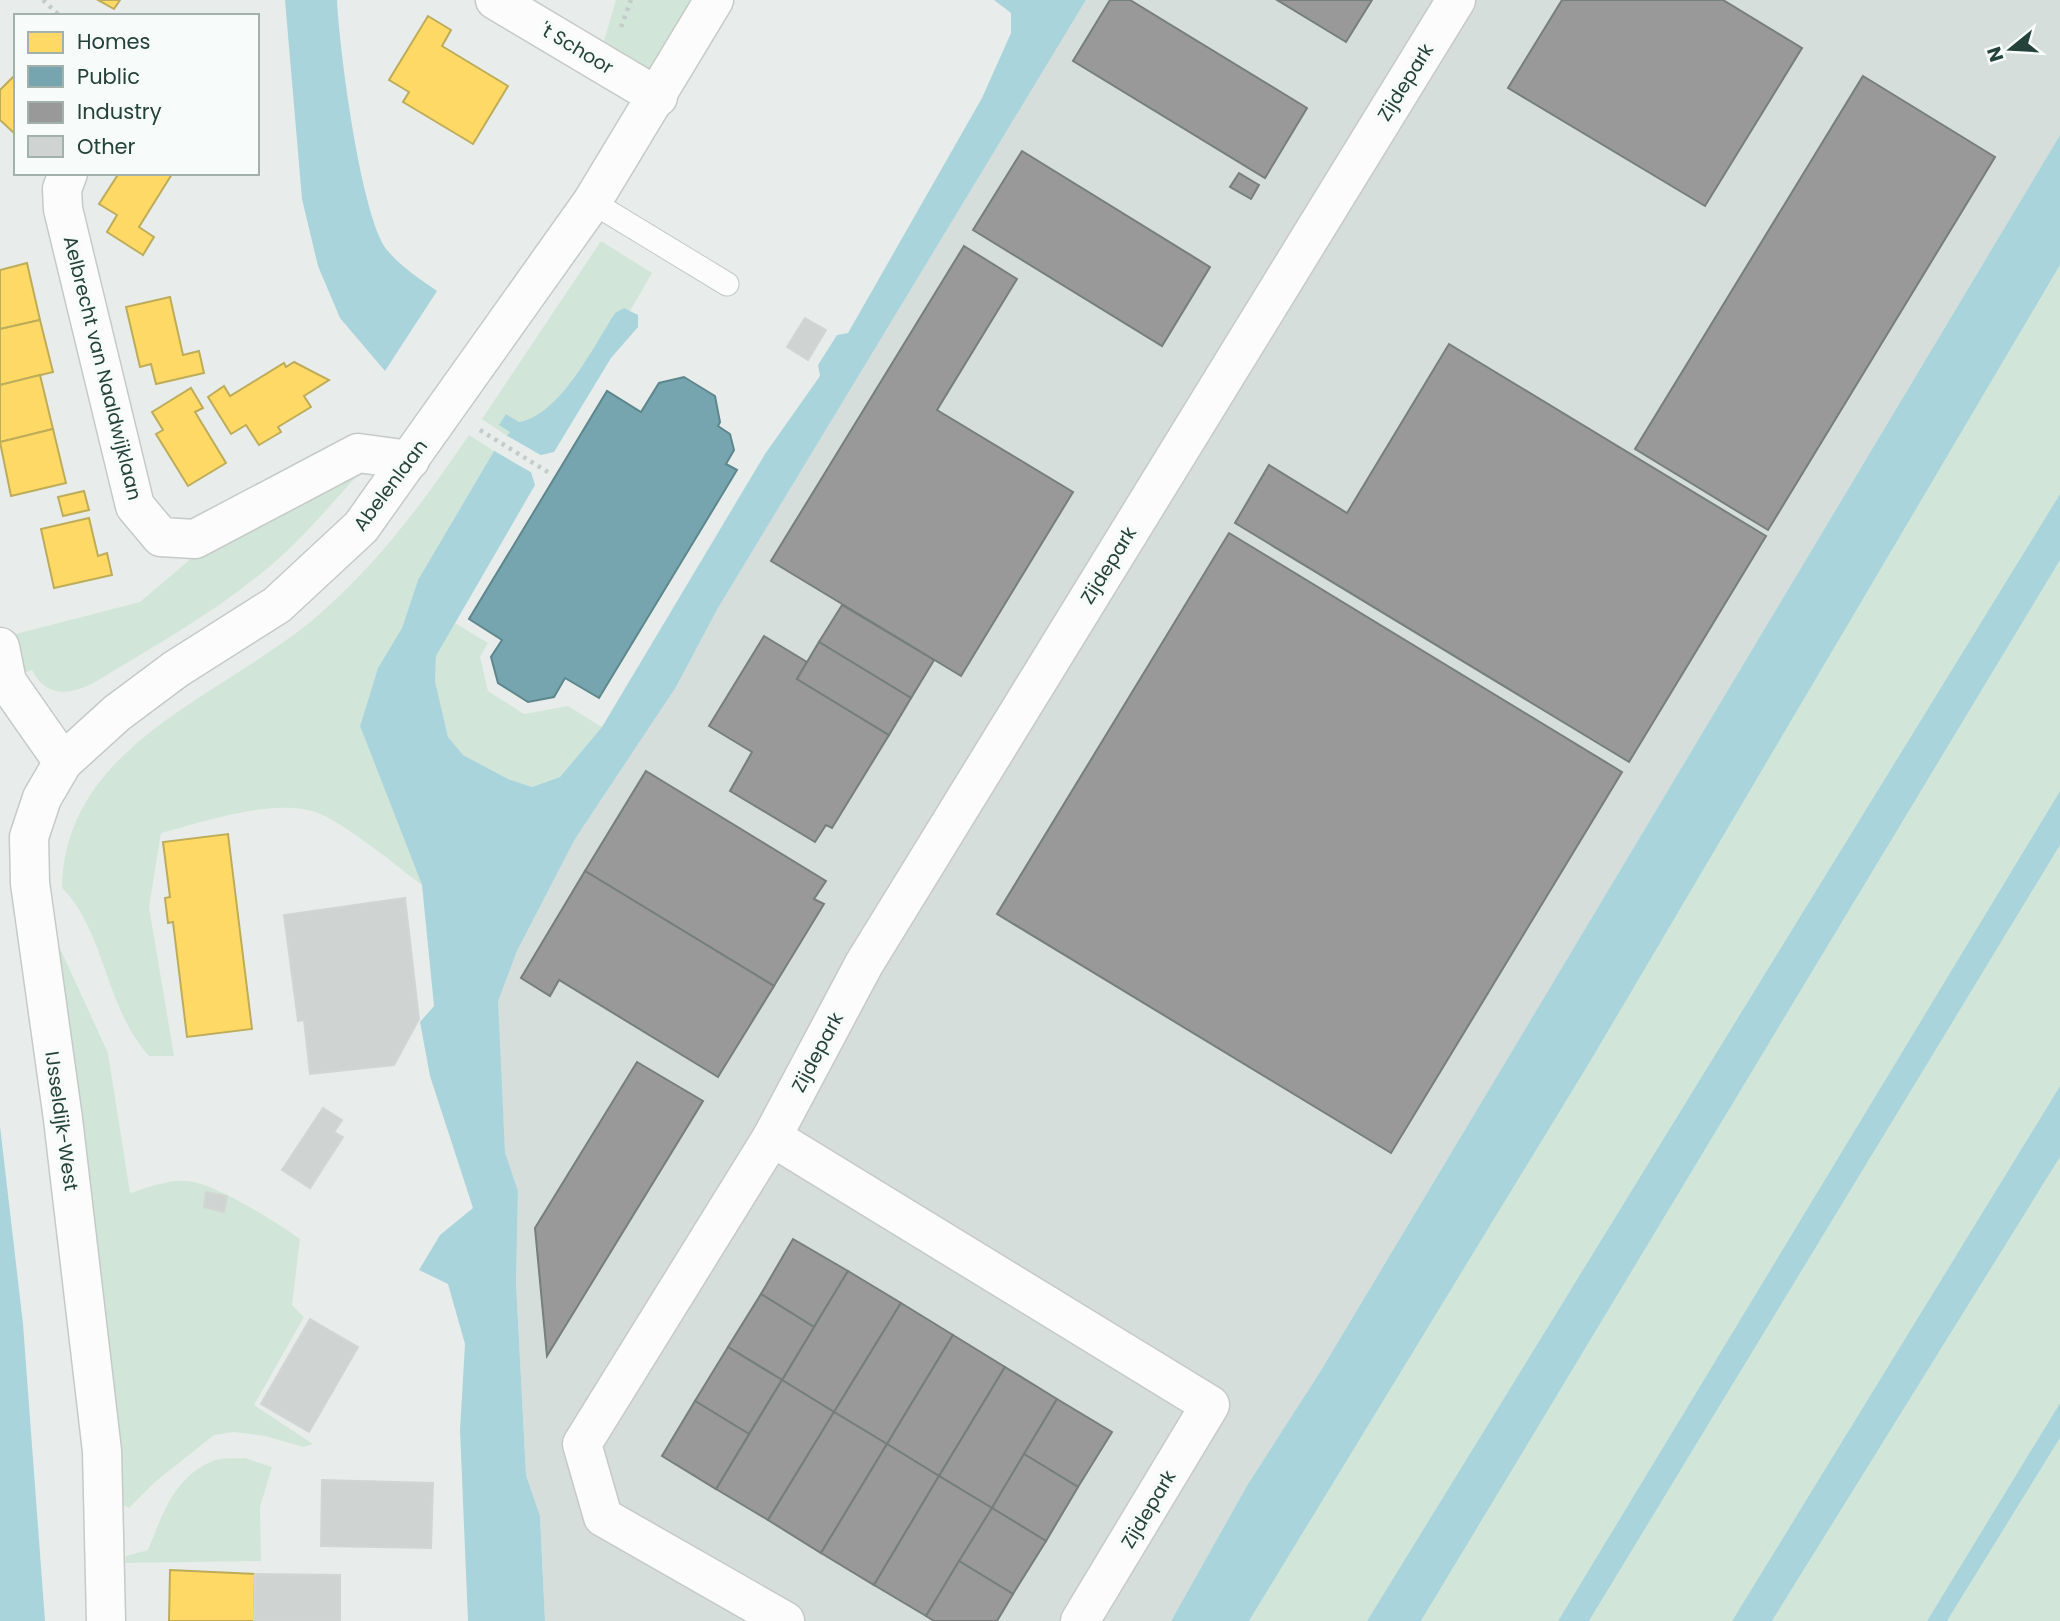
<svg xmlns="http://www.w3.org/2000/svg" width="2060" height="1621" font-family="Poppins,sans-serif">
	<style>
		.built { fill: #d6dedb }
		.green { fill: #d1e6d8 }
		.water { fill: #a9d4db }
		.pier { fill: #e8edeb }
		.homes { fill: #ffd966; stroke: #bdac59; stroke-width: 2 }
		.public { fill: #76a5af; stroke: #5d878c; stroke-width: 2 }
		.industry { fill: #999; stroke: #767f7c; stroke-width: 2 }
		.building { fill: #cfd4d2; stroke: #d1d6d4; stroke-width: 2 }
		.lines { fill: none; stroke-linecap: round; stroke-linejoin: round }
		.service-casing { stroke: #c5cac8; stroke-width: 25 }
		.minor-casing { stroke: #c5cac8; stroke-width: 41 }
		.tertiary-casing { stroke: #c5cac8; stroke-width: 41 }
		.path { stroke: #c3ccca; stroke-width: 4.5; stroke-dasharray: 3.5 5; stroke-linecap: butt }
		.service { stroke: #fcfcfc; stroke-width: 23 }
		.minor { stroke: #fcfcfc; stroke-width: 38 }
		.tertiary { stroke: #fcfcfc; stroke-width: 38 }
		.labels { text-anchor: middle; stroke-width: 7; stroke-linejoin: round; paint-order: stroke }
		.street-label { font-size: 19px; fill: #24423a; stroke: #f7fbf9 }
	</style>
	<rect width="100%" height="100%" fill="#e8edeb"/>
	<polygon class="built" points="1086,0 2060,0 2060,135 1320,1372 1248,1484 1171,1621 545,1621 540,1516 526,1475 516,1282 518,1191 505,1152 497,1001 517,951 575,839 676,687 718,608"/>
	<g class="green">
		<polygon points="616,0 702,0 652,79 601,51"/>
		<path d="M 601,241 L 652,273 L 630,311 L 624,309 L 615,313 C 593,347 560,415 519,422 L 506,414 L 510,432 L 507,436 L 482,419 Z"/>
		<polygon points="2060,265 2060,494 1367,1621 1249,1621 1591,1060"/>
		<path d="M 469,435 L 494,451 L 418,580 L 402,628 L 378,668 L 360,726 L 422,885 C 391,862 359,834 325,816 C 283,794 204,822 161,833 L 149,907 L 174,1056 L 149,1056 C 105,1008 105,930 62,888 C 64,744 224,696 316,617 C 378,564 424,501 469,435 Z"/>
		<path d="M 351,475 L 356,477 C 325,511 295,547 258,576 C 209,616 151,648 97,681 C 71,695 47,699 32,670 L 24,673 L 12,635 L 140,602 L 200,551 Z"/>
		<polygon points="2060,560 2060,791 1558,1621 1421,1621"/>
		<polygon points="455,623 488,643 480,657 488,691 524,714 568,706 602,727 560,777 532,787 508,779 463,755 448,737 435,681 436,656"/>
		<polygon points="2060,845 2060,1086 1732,1621 1589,1621"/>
		<path d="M 58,944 L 108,1053 L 130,1193 C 150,1187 173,1177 194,1182 C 222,1188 276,1222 300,1239 L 292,1305 L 304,1317 L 254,1405 L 313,1444 L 303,1447 L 265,1436 L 234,1432 L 214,1435 L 155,1482 L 129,1508 L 123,1505 L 114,1391 Z"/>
		<polygon points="2060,1157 2060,1403 1927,1621 1772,1621"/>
		<polygon points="2060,1438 2060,1621 1947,1621"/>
		<path d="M 245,1458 L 272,1467 L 260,1507 L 261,1561 L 125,1563 L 126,1556 L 148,1550 C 162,1516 174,1476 213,1461 C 221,1457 235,1459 245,1458 Z"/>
	</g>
	<g class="water">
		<path d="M 285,0 L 337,0 C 339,47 361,218 387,250 C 401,267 420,279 437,291 L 385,371 L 340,318 L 318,266 L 302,199 Z"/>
		<path d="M 994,0 L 1086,0 L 718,608 L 676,687 L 575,839 L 517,951 L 498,1001 L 505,1152 L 518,1191 L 516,1282 L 526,1475 L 540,1516 L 545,1621 L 468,1621 L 460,1430 L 465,1344 L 448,1284 L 419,1270 L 440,1235 L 473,1208 L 430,1076 L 420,1022 L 434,1006 L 422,885 L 360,726 L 378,668 L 402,628 L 418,580 L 494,451 L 510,432 L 499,425 L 506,414 L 519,422 C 560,415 593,347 615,313 L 624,308 L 638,315 L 638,327 L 611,358 L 554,452 L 541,455 L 531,472 L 535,485 L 436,656 L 435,681 L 448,737 L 463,755 L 508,779 L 532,787 L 560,777 L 602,727 L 765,454 L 820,376 L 818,365 L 837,335 L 848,333 L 982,98 L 1011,33 L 1011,13 Z"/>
		<polygon points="2060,135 2060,265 1591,1060 1249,1621 1171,1621 1248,1484 1320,1372"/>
		<polygon points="2060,494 2060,560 1421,1621 1367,1621"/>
		<polygon points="2060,791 2060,845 1589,1621 1558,1621"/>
		<polygon points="2060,1086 2060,1157 1772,1621 1732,1621"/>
		<polygon points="0,1126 23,1324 45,1621 0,1621"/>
		<polygon points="2060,1403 2060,1438 1947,1621 1927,1621"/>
	</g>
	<polygon class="pier" points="504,434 544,457 534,474 491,449"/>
	<g class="homes">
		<polygon points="98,0 120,0 114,9"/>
		<polygon points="428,16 451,30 442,46 508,86 473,144 403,102 409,92 389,80"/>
		<polygon points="16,74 16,135 0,120 0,90"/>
		<polygon points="119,173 172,174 139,227 154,237 143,255 107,232 117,215 99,204"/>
		<polygon points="27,263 40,320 0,329 0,270"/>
		<polygon points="170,297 183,355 199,351 204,373 156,384 151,364 140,367 126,307"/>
		<polygon points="40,320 53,372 0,385 0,329"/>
		<polygon points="294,362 329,380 304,396 311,407 278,427 281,432 259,445 246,425 231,434 208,397 224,386 230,396 284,363 286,367"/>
		<polygon points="40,375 53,429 0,442 0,385"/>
		<polygon points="191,388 203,408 195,412 226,463 188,486 156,434 163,430 152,412"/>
		<polygon points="53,429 66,483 11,496 0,442"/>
		<polygon points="84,491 89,510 63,516 58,497"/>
		<polygon points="89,518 98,556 107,553 112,575 54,588 41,529"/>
		<polygon points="228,834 252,1029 187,1037 173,922 168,923 165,898 170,897 163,842"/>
		<polygon points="170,1570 255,1574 254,1621 169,1621"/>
	</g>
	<polygon class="public" points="684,377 715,396 720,422 718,426 730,434 734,450 726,464 737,470 599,698 565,678 554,697 528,702 498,683 491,657 502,640 469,619 607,391 641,412 659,383"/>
	<g class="industry">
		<polygon points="1110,0 1130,0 1307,108 1265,178 1073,61"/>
		<polygon points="1277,0 1372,0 1346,42"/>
		<polygon points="1562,0 1723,0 1802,48 1705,206 1508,88"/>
		<polygon points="1863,76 1995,157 1768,530 1635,449"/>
		<polygon points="1022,151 1210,267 1162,346 973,230"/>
		<polygon points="1239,173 1259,185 1251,199 1230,187"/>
		<polygon points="964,246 1017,279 937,410 1073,492 961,676 771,561"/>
		<polygon points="1449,344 1766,536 1629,762 1235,523 1269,465 1347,513"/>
		<polygon points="1229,533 1622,772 1391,1153 997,914"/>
		<polygon points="842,605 934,660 911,698 819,642"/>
		<polygon points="764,636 807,662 797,679 889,735 832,828 826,825 815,842 730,791 752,752 709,726"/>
		<polygon points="819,642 911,698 889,735 797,679"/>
		<polygon points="646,771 826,881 814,899 824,904 774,986 585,871"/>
		<polygon points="585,871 774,986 718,1077 559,980 550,996 521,978"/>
		<polygon points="637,1062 703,1101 547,1356 535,1228"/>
		<polygon points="793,1239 848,1271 814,1327 761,1294"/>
		<polygon points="848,1271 901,1303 834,1412 782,1380"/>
		<polygon points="761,1294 814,1327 782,1380 728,1347"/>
		<polygon points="901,1303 953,1335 887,1444 834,1412"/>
		<polygon points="953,1335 1005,1367 939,1476 887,1444"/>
		<polygon points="728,1347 782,1380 749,1434 695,1401"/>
		<polygon points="1005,1367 1057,1399 992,1508 939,1476"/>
		<polygon points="782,1380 834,1412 768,1520 716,1489"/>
		<polygon points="1057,1399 1112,1432 1078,1487 1024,1454"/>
		<polygon points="695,1401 749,1434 716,1489 662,1456"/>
		<polygon points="834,1412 887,1444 821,1553 768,1520"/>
		<polygon points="887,1444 939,1476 874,1585 821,1553"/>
		<polygon points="1024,1454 1078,1487 1046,1541 992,1508"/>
		<polygon points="939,1476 992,1508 926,1616 874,1585"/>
		<polygon points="992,1508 1046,1541 1013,1594 959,1561"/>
		<polygon points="959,1561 1013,1594 997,1621 934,1621 926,1616"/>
	</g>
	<g class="building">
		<polygon points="805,318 826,330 808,360 787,347"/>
		<polygon points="405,898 419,1019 394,1065 310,1074 304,1020 298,1021 284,915"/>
		<polygon points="323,1108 342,1120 334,1132 343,1137 310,1188 282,1170"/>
		<polygon points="206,1192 227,1196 224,1212 204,1207"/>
		<polygon points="310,1319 358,1347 309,1432 261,1404"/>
		<polygon points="322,1480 433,1483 431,1548 321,1546"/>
		<polygon points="255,1574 340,1575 340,1621 254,1621"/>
	</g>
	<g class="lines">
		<g class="service-casing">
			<polyline id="service" points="592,202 727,284"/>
		</g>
		<g class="minor-casing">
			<g id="minor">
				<polyline points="495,0 658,97"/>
				<polyline points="68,173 62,189 63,209 135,506 161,537 195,539 358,453 410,460"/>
				<polyline points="0,647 7,682 63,762"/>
				<polyline points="772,1137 1210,1405 1080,1621"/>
				<polyline points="785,1621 603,1517 582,1444 772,1137 864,964 1456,0"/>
			</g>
		</g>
		<g class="tertiary-casing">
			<polyline id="tertiary" points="106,1621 102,1451 63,1119 30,883 29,837 42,798 63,762 117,713 176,669 277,605 361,527 592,202 714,0"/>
		</g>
		<g class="path">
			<polyline points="43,0 60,16"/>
			<polyline points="621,27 631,0"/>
			<polyline points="480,430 551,474"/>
		</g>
		<use href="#service" class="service"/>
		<use href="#minor" class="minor"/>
		<use href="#tertiary" class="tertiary"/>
	</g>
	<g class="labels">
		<g class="street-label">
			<text transform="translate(577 48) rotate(31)" y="7">'t Schoor</text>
			<text transform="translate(1405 82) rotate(-58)" y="7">Zijdepark</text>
			<text transform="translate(103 368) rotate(76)" y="7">Aelbrecht van Naaldwijklaan</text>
			<text transform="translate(390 485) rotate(-53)" y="7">Abelenlaan</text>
			<text transform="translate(1108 565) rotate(-58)" y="7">Zijdepark</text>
			<text transform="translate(817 1052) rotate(-62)" y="7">Zijdepark</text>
			<text transform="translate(62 1121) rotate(82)" y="7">IJsseldijk-West</text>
			<text transform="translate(1148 1509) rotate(-59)" y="7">Zijdepark</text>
		</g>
	</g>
	<rect x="14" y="14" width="245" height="161" fill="#f7fbf9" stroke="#a3b1ad" stroke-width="2"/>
	<rect x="28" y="32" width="35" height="21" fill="#ffd966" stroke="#a3b1ad" stroke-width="2"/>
	<text x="77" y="49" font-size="21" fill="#24423a">Homes</text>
	<rect x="28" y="66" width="35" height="21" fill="#76a5af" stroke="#a3b1ad" stroke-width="2"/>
	<text x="77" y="84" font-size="21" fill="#24423a">Public</text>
	<rect x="28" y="102" width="35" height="21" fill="#999999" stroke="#a3b1ad" stroke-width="2"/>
	<text x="77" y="119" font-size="21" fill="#24423a">Industry</text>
	<rect x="28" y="136" width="35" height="21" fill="#cfd4d2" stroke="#a3b1ad" stroke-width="2"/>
	<text x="77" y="154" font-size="21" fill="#24423a">Other</text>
	<g transform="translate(2011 49) rotate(252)" stroke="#f7fbf9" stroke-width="5" paint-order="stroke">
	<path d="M0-5L12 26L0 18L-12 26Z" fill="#24423a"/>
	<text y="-10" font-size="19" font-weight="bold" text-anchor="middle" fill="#24423a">N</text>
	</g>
</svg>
